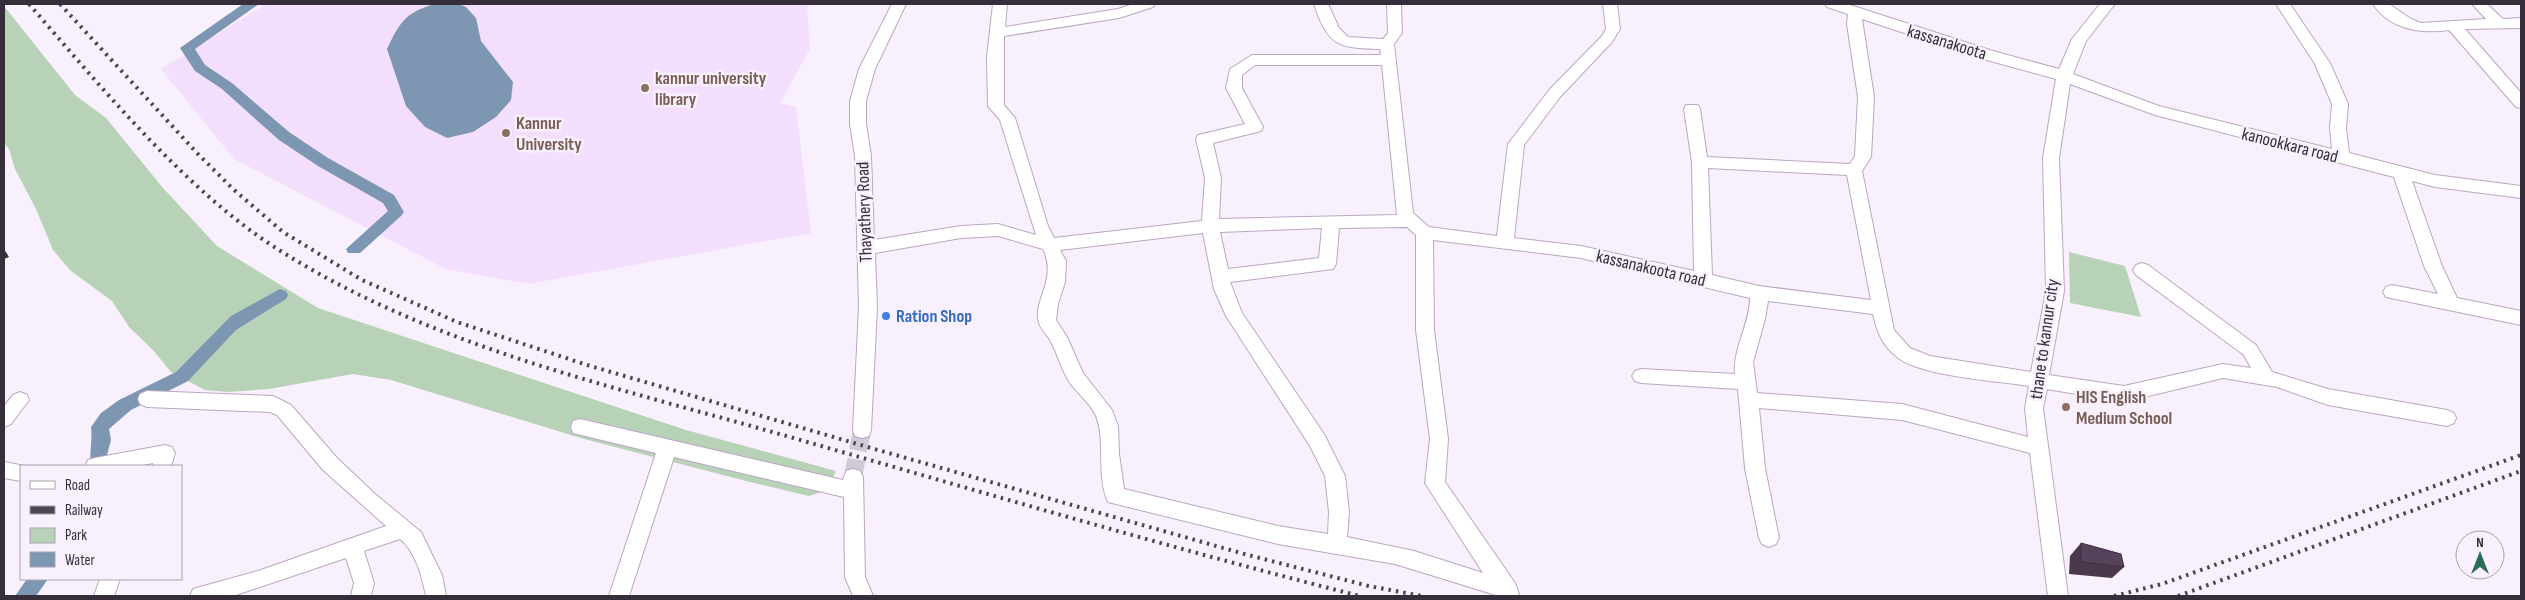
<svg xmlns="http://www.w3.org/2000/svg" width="2525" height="600" font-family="'Sofia Sans Condensed',sans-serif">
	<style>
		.built { fill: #f3dffd }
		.green { fill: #b8d2b8 }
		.water { fill: #7d97b2 }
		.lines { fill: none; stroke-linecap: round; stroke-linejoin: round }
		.canal { fill: #7d97b2; fill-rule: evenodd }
		.minor-tunnel { stroke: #d1c9d5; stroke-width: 18; stroke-dasharray: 18 9; stroke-linecap: butt }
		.minor-casing { stroke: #bba6c4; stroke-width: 2 }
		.minor { fill: #fff; fill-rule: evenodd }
		.rail { stroke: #4c4450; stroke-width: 4; stroke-dasharray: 2.5 5; stroke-linecap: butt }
		.wall { fill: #4a394d }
		.shaded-wall { fill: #3c2e3f }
		.building { fill: #56425a; stroke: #3c2e3f }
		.education-dot { fill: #8d6e63; stroke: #f8f0fc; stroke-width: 2 }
		.shop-dot { fill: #3f7fe0; stroke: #f8f0fc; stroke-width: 2 }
		.labels { text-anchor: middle; stroke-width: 5; stroke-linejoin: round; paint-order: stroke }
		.street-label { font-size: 18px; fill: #362e3a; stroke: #f8f0fc }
		.education-label { font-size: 18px; font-weight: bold; fill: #785e54; stroke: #f8f0fc; text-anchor: start }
		.shop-label { font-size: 18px; font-weight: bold; fill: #366cbe; stroke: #f8f0fc; text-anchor: start }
	</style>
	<rect width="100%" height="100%" fill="#f8f0fc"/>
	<polygon class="built" points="266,4 807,4 810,49 780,103 796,107 811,233 528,284 446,269 234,159 161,69"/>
	<g class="green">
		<polygon points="4,6 75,95 106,118 163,188 217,246 318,308 686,430 836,471 827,490 809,496 750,482 584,439 391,380 353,374 269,389 228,392 205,390 171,372 153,350 129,327 112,301 71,271 53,250 36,209 15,169 9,149 4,143"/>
		<polygon points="2069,252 2125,266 2141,317 2070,303"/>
	</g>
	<path class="water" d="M 434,4 L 459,4 L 466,7 L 476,18 L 481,41 L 513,82 L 511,100 L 496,117 L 473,132 L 447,138 L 425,127 L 406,106 L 387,49 C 400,22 405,13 434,4 Z"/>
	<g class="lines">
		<g class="canal">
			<polygon points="243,4 259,4 195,49 205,65 232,83 289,132 328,158 394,195 404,212 401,216 360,253 348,253 346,249 388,211 383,203 318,166 279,140 222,89 195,71 180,48"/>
			<path d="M 280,289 L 286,291 L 288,295 L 286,299 L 236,330 L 188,381 L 131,410 L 109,429 L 111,440 L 104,466 L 92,466 C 88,459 93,439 91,427 L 101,413 L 119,400 L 176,372 L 231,316 Z"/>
			<polygon points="27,579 48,579 36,596 15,596"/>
		</g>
		<polyline class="minor-tunnel" points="853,477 862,430"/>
		<g class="minor-casing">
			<g id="minor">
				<path d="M 892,4 L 906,4 L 875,69 L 866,101 L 866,124 L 871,156 L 874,240 L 961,226 L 998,224 L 1036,235 L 1000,120 L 988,106 L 987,57 L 993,4 L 1007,4 L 1005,27 L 1118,9 L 1133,4 L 1155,4 L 1153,7 L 1119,18 L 1004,36 L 1004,105 L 1015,118 L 1048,226 L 1054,238 L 1202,221 L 1205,178 L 1196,139 L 1198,135 L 1245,124 L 1226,88 L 1230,69 L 1252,55 L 1381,55 L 1380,49 C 1338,48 1328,46 1314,4 L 1328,4 L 1339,28 L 1348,37 L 1383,39 L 1388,33 L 1387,4 L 1401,4 L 1402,33 L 1394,44 L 1413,213 L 1429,227 L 1497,236 L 1508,144 L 1550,89 L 1602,36 L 1606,29 L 1603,4 L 1617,4 L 1620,29 L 1612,42 L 1560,97 L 1524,145 L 1514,238 L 1581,246 L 1694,271 L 1692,162 L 1684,109 L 1686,105 L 1698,105 L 1700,109 L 1707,157 L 1850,164 L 1855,156 L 1858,97 L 1847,24 L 1848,14 L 1827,7 L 1825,4 L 1847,4 L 1993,51 L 2059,69 L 2072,39 L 2100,4 L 2115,4 L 2086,41 L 2073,74 L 2159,106 L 2332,149 L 2330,128 L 2332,104 L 2315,64 L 2276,4 L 2290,4 L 2330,63 L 2348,104 L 2346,128 L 2349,153 L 2435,175 L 2521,186 L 2521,198 L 2435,187 L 2412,181 L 2442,266 L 2457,298 L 2521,311 L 2521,325 L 2386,297 L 2383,292 L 2386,287 L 2392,285 L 2438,294 L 2424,266 L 2394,177 L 2155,115 L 2070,84 L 2059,158 L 2064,291 L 2049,375 L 2124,386 L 2223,364 L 2251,368 L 2244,355 L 2136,275 L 2133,270 L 2136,265 L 2142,263 L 2148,265 L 2256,345 L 2272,372 L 2328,389 L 2447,410 L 2454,413 L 2456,418 L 2454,423 L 2447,426 L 2328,405 L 2277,387 L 2223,378 L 2124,402 L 2047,389 L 2043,408 L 2068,596 L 2048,596 L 2030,453 L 1902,420 L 1759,408 L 1765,468 L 1779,538 L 1776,544 L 1769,547 L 1762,544 L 1759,538 L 1745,468 L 1738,389 L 1641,383 L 1635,381 L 1632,376 L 1635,371 L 1641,369 L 1735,374 C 1733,347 1750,324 1750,298 L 1581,258 L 1433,240 L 1434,330 L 1448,439 L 1445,482 L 1515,583 L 1519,594 L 1518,596 L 1499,596 L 1395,564 L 1278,544 L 1108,502 C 1096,476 1106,440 1096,416 C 1091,404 1078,394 1070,383 C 1062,371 1058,355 1051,342 C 1048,335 1041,330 1039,323 C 1032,301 1058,280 1043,249 L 998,236 L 961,238 L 875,253 L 877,307 L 871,430 L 869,436 L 862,438 L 855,436 L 853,430 L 859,307 L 855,156 L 850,124 L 850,101 L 859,69 ZM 1862,19 L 1983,59 L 2056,79 L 2043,158 L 2046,291 L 2031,372 L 1930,356 L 1910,348 L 1894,330 L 1862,171 L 1871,157 L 1874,97 ZM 1255,65 L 1382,65 L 1397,215 L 1219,219 L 1221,178 L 1213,143 L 1261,131 L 1263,127 L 1242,88 L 1242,75 ZM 1708,168 L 1847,175 L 1871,300 L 1759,286 L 1712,275 ZM 1407,227 L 1416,235 L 1416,330 L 1430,439 L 1425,483 L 1483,573 L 1414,551 L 1347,537 L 1349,512 L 1345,476 L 1324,434 L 1242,313 L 1230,282 L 1333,269 L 1336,264 L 1339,228 ZM 1322,228 L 1319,258 L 1228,269 L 1220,232 ZM 1203,233 L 1214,289 L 1226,316 L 1310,446 L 1325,476 L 1329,512 L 1328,534 L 1278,526 L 1124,489 L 1119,454 L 1118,426 L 1112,410 L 1083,373 L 1067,337 L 1056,320 L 1058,304 L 1065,282 L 1066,261 L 1060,250 ZM 1768,301 L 1873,314 C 1877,332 1882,345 1897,357 C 1919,376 1998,381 2029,386 L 2025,408 L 2028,437 L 1902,404 L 1757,393 L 1753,362 L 1765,319 Z"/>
				<path d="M 2373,4 L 2389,4 L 2411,19 L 2421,23 L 2486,19 L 2472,4 L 2487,4 L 2503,19 L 2521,18 L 2521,28 L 2465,29 L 2521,93 L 2521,108 L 2516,107 L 2449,30 C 2422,34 2390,30 2373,4 Z"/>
				<path d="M 147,391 L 273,396 L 291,405 L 337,458 L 375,494 L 421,532 L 442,575 L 446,596 L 426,596 C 422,577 416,552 400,539 L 364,551 L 374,583 L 371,596 L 351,596 L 354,583 L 346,558 L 233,596 L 190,596 L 193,589 L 200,587 L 258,571 L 386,526 L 323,470 L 277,415 L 270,412 L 147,407 L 140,404 L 138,399 L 140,394 Z"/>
				<polygon points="20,392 27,395 29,400 11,424 4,427 4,406 13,395"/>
				<polygon points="580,419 843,480 846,471 853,469 860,471 863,477 865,577 873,596 853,596 845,577 844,497 674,457 629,596 609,596 656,453 573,433 571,427 573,421"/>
				<polygon points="165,445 172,447 175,453 171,466 153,466 153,463 137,466 85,466 88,460 95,458"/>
				<polygon points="4,462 25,466 21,466 21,481 4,478"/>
				<polygon points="100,579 120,579 114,596 94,596"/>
			</g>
		</g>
		<use href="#minor" class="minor"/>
		<g class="rail">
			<path d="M 29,4 C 101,87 187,192 279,250 C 432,347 612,386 783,435 C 975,490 1166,547 1360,596"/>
			<polyline points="60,4 197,153 233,189 283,232 362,280 457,322 587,365 878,450 1248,555 1369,586 1422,596"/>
			<polyline points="2114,596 2162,584 2521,455"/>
			<polyline points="2178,596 2521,471"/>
		</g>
	</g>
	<polygon class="wall" points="2081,543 2124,567 2112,578 2069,574 2070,556"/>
	<polygon class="shaded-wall" points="4,249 9,257 4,259"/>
	<polygon class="building" points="2081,543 2121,554 2124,567 2081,562"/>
	<g class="education-dot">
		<circle cx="645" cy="88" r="5"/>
		<circle cx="506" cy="133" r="5"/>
		<circle cx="2066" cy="407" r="5"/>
	</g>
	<circle class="shop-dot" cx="886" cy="316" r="5"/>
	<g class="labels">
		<g class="street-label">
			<text transform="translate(1947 42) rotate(17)" y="6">kassanakoota</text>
			<text transform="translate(2290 145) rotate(14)" y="6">kanookkara road</text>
			<text transform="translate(864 212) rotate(-92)" y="6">Thayathery Road</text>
			<text transform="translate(1651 268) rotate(13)" y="6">kassanakoota road</text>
			<text transform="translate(2044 339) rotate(-82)" y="6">thane to kannur city</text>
		</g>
		<g class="education-label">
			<text x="655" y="84">kannur university<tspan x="655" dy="21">library</tspan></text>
			<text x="516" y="129">Kannur<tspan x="516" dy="21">University</tspan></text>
			<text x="2076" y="403">HIS English<tspan x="2076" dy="21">Medium School</tspan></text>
		</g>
		<g class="shop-label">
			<text x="896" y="322">Ration Shop</text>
		</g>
	</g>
	<rect width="2525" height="600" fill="none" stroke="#362e3a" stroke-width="10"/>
	<rect x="20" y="465" width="162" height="115" fill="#f8f0fc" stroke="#aaa2ae"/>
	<rect x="30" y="481" width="25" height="8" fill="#ffffff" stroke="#aaa2ae"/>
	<text x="65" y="490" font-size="15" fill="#362e3a">Road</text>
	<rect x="30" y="506" width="25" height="8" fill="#4c4450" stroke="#aaa2ae"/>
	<text x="65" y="515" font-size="15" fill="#362e3a">Railway</text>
	<rect x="30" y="528" width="25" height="15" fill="#b8d2b8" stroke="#aaa2ae"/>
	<text x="65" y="540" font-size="15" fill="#362e3a">Park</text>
	<rect x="30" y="552" width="25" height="15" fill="#7d97b2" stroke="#aaa2ae"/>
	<text x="65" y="565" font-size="15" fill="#362e3a">Water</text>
	<g transform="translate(2480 555)"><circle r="24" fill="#f8f0fc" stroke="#aaa2ae"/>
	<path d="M0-4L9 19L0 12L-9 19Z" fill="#2d6b58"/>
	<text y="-8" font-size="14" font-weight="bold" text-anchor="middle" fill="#362e3a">N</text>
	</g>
</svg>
